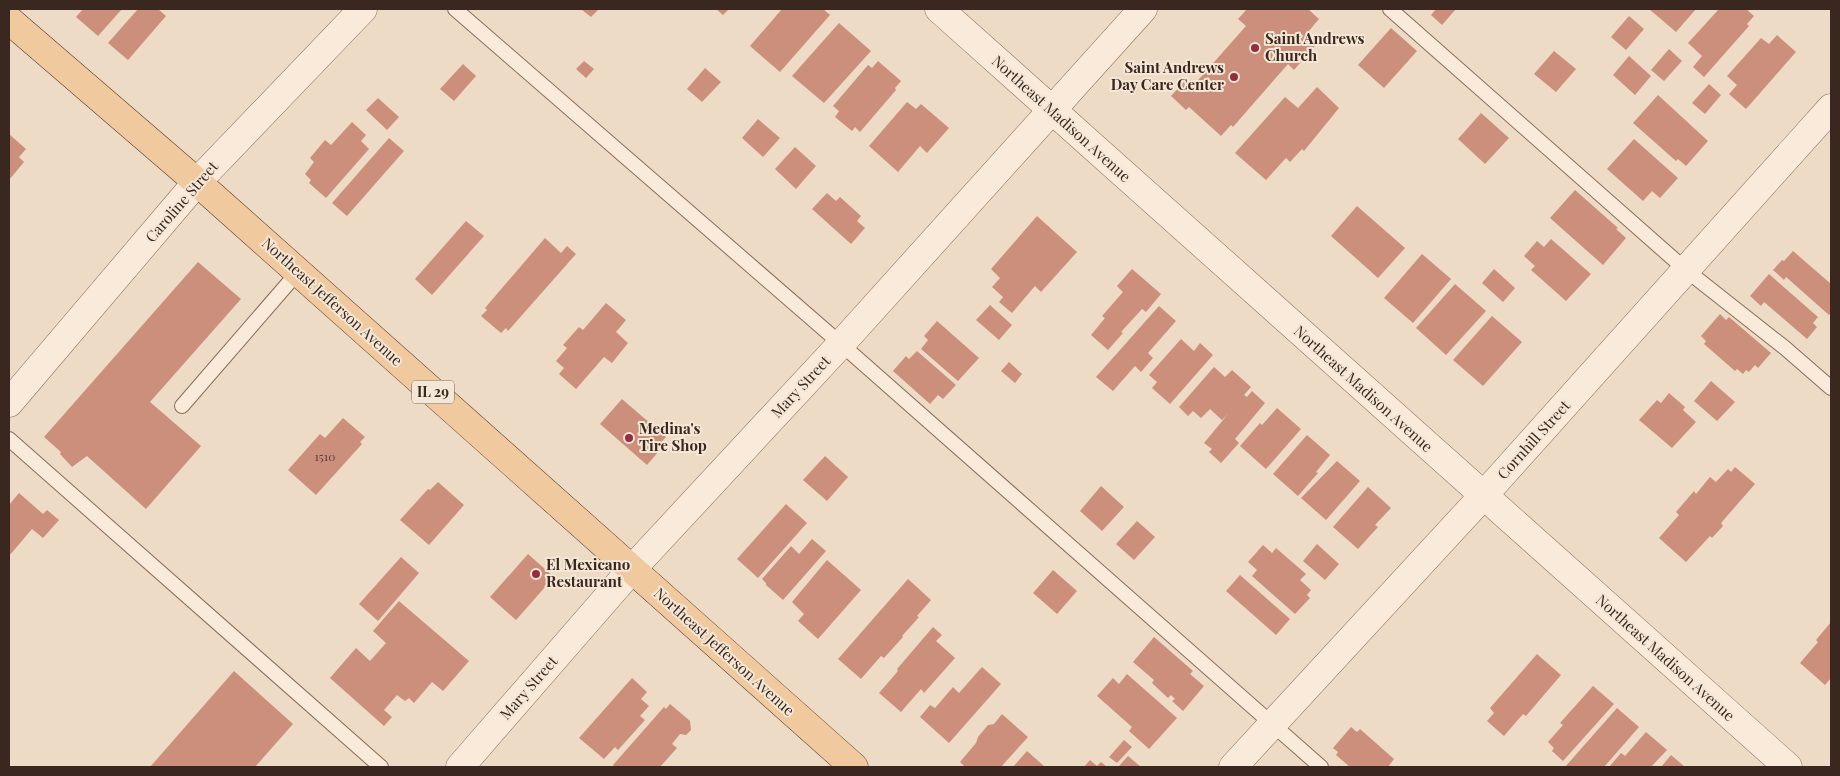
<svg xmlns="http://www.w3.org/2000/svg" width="1840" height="776" font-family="'Playfair Display',serif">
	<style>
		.building { fill: #cc8f7c }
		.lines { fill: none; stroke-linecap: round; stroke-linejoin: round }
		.service-casing { stroke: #896c5c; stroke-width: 16 }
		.minor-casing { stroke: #896c5c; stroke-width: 29 }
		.primary-casing { stroke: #573b30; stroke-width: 29 }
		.service { stroke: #f9ead9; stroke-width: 14 }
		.minor { stroke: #f9ead9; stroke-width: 28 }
		.primary { stroke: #f0c99e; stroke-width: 28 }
		.poi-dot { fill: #982c3f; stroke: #f5e7d5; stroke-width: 2 }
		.labels { text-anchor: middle; stroke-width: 4; stroke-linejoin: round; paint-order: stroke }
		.number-label { font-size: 12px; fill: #5e4136 }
		.shield { fill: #f5e7d5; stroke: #726156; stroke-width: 1 }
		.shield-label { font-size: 14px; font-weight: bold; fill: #3a271f }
		.poi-label { font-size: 15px; font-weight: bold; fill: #3a271f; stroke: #f5e7d5; text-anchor: start }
		.street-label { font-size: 15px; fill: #3a271f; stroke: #f5e7d5 }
	</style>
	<rect width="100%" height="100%" fill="#eedbc6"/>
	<g class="building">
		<polygon points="83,9 122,9 98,36 76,17"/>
		<polygon points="138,9 158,9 166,16 128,60 108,43"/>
		<polygon points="581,9 599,9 591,17"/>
		<polygon points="716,9 729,9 723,15"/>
		<polygon points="782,9 823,9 830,15 780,72 750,46"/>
		<polygon points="1247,9 1308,9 1319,19 1308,32 1319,41 1294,70 1288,64 1233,127 1231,125 1221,136 1189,107 1186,110 1171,96 1185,81 1192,87 1246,26 1238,19"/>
		<polygon points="1436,9 1456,9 1442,25 1431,15"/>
		<polygon points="1649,9 1696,9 1676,32"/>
		<polygon points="1719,9 1746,9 1754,16 1747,24 1749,26 1704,77 1693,67 1702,56 1688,43"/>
		<polygon points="1629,16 1644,29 1626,50 1611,37"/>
		<polygon points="839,23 871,51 824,103 792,76"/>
		<polygon points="1391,28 1417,51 1384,88 1358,65"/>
		<polygon points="1777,35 1796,52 1746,109 1729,94 1737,85 1727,76 1761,38 1769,44"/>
		<polygon points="1669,49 1682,61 1664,81 1651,70"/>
		<polygon points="1554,51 1576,69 1556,92 1534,74"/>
		<polygon points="1629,56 1651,76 1635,95 1613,75"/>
		<polygon points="584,61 594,69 586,78 576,69"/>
		<polygon points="878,61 901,81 895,88 896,90 860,132 855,127 852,131 835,117 839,111 833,106 868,65 872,68"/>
		<polygon points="463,64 476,76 454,101 440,89"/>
		<polygon points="705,68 721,82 702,102 687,89"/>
		<polygon points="1709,84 1721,95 1705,114 1692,103"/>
		<polygon points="1317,87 1339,108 1304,151 1302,149 1290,162 1286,158 1266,180 1235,153 1285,97 1298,108"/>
		<polygon points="1658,95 1708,141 1686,166 1678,159 1676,161 1633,123"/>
		<polygon points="378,98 399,117 387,130 366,110"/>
		<polygon points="907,102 916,109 921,104 949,128 927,153 920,146 898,172 869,146"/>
		<polygon points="1481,113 1509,138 1485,164 1458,139"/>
		<polygon points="758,119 780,138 763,157 742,138"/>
		<polygon points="352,122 366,135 361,141 369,149 326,198 309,183 311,180 305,174 314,162 310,158 325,140 331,145"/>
		<polygon points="9,134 26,149 19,157 24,162 9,180"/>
		<polygon points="389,138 404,151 347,216 332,203"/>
		<polygon points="1634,139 1678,178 1660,198 1652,191 1643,201 1607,169"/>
		<polygon points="795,147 816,166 796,189 775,169"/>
		<polygon points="1575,190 1618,228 1616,229 1626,238 1603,265 1550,218"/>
		<polygon points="827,193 836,201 840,197 861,216 857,221 865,228 851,244 812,209"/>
		<polygon points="1357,206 1405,248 1378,278 1331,236"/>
		<polygon points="1037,216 1077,252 1041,292 1035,286 1012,313 999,302 1003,297 992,287 1000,278 991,269"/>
		<polygon points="466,221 484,236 432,295 415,279"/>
		<polygon points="545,238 561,253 567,246 576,254 508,331 506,328 501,333 481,316 487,310 485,308"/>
		<polygon points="1551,239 1591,274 1566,301 1531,270 1535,266 1524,256 1537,241 1544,247"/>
		<polygon points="1793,251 1831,284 1831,312 1829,315 1786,277 1784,280 1773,270 1782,260 1784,261"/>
		<polygon points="1422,254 1451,279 1413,323 1384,298"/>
		<polygon points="198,262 241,299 150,402 201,446 146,509 87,456 72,467 60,454 61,452 44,437"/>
		<polygon points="1132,269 1161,294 1146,312 1142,309 1121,332 1123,333 1108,350 1091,335 1105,318 1102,316 1123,292 1117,286"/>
		<polygon points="1494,269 1515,288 1503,302 1482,283"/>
		<polygon points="1769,274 1818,317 1813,323 1817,327 1807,339 1764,302 1761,306 1750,296"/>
		<polygon points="1455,284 1486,311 1446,355 1416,328"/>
		<polygon points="606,303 626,320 616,332 628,343 612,363 604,357 576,389 559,374 564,368 556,361 567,348 563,345 579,327 583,330"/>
		<polygon points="990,305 1012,325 999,340 976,320"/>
		<polygon points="1159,306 1176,321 1148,353 1153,358 1141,372 1135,366 1113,391 1096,377"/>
		<polygon points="1720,314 1726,320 1729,317 1771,353 1758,368 1755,365 1749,372 1746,370 1743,374 1737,369 1735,371 1704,344 1706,341 1701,336"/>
		<polygon points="1492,316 1522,342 1483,386 1453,360"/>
		<polygon points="937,321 979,358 958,381 921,349 928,340 924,336"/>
		<polygon points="1181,339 1194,351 1200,343 1213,355 1170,404 1152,388 1157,382 1149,375"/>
		<polygon points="917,351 956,385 943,399 938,395 930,404 893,371 906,356 909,359"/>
		<polygon points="1009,362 1022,374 1015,383 1001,371"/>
		<polygon points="1214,367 1225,377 1232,370 1251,387 1244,395 1247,397 1252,391 1265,403 1235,439 1239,443 1221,463 1209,452 1212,449 1204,443 1228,414 1222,420 1210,409 1201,418 1193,411 1188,416 1179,407"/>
		<polygon points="1711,381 1735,402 1717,421 1694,401"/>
		<polygon points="1669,393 1685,407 1683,410 1696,422 1672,448 1639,420 1657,400 1661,403"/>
		<polygon points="622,399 666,437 656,448 659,451 647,465 600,424"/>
		<polygon points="1277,408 1301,429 1266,469 1240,446 1260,423 1262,425"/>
		<polygon points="343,418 365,437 360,442 362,444 316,495 288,470 320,434 325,438"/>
		<polygon points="1307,435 1330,455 1316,472 1318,473 1298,496 1273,474"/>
		<polygon points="825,456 848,477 827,501 803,480"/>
		<polygon points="1337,461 1360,481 1326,520 1301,498"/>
		<polygon points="1735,467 1755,484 1721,523 1723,526 1712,538 1710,536 1686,562 1659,538 1679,515 1676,512 1694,491 1696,494 1710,477 1716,482 1728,469 1731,472"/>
		<polygon points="438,482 464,505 429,545 400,520 428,489 430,490"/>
		<polygon points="1101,486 1124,507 1102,531 1080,511"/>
		<polygon points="1368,487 1391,508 1375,525 1378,527 1358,549 1333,527"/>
		<polygon points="19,493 43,514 47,510 59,520 43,538 32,529 9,556 9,505"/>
		<polygon points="786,504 807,523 758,578 737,559"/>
		<polygon points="1137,521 1155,537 1134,560 1116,544"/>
		<polygon points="812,539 826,551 783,600 766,585 766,583 762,579 791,546 799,554"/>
		<polygon points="1317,544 1339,564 1325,580 1303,561"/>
		<polygon points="1263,545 1272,553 1276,548 1306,574 1300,580 1311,590 1307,595 1310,598 1295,614 1252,576 1257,570 1248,562"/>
		<polygon points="528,554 554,577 516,620 490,597"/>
		<polygon points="401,557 419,573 378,621 359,604"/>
		<polygon points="827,560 861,590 818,639 798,621 804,614 792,602"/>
		<polygon points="1053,570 1077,591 1057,614 1033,593"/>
		<polygon points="1240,575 1290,619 1276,635 1226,591"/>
		<polygon points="908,579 931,600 917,616 919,617 902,636 903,637 884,658 881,656 861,679 838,659"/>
		<polygon points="399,601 469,661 443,691 432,682 414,703 409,698 405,701 397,695 384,710 392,717 384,726 330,678 356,648 370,661 386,643 373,631"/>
		<polygon points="1831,622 1831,678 1825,685 1800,663 1818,642 1816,640"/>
		<polygon points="933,627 942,635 936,641 955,658 924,693 921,689 901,712 879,693 898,671 897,669"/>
		<polygon points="1154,637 1193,671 1190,674 1204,686 1183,711 1172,701 1175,699 1171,695 1168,698 1152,683 1154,680 1133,662"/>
		<polygon points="1537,654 1561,675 1526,716 1523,714 1504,736 1487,721 1494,713 1490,708"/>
		<polygon points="982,667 1001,684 949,743 920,717 930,705 935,708 953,687 959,693"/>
		<polygon points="234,671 293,724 255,767 150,767"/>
		<polygon points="1127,674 1177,718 1149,749 1129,731 1132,727 1097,696 1113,678 1119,684"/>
		<polygon points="632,678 647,692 641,699 649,706 640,716 645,720 618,750 615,747 604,759 579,738"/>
		<polygon points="1593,686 1614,704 1563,761 1552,751 1554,748 1548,742 1563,725 1560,723"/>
		<polygon points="670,704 690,721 691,730 686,735 680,734 672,744 677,748 660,767 615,767 613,765 664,707 666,709"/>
		<polygon points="1617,708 1639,727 1604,767 1565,767"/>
		<polygon points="1002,714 1028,737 1001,767 965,767 960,762 976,743 978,737 988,725 994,724"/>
		<polygon points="1351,727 1357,732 1360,729 1394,759 1388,767 1350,767 1336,755 1338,752 1333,748"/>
		<polygon points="1646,732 1667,750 1651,767 1609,767 1621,753 1625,756"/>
		<polygon points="1124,740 1132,747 1117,763 1109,757"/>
		<polygon points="1027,751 1045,767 1013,767"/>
		<polygon points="1671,755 1685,767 1661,767"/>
		<polygon points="1128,756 1141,767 1121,767 1119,766"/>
		<polygon points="1090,760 1097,766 1101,762 1107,767 1084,767"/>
	</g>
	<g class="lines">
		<g class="service-casing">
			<g id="service">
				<polyline points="455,9 841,344 1321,767"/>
				<polyline points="1390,9 1686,270 1785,348 1831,388"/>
				<polyline points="182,406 298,272"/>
				<polyline points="9,439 381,767"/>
			</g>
		</g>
		<g class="minor-casing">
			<g id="minor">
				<polyline points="939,9 1788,767"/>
				<polyline points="9,403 197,182 363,9"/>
				<polyline points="460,767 632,569 841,344 1143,9"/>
				<polyline points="1233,767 1483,496 1831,108"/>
			</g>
		</g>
		<g class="primary-casing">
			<polyline id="primary" points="9,20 197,182 854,767"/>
		</g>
		<use href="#service" class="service"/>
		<use href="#minor" class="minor"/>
		<use href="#primary" class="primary"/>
	</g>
	<g class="poi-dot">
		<circle cx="1255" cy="48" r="5"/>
		<circle cx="1234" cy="77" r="5"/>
		<circle cx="629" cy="438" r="5"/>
		<circle cx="536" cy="574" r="5"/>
	</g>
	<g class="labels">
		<g class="number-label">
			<text x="325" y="461">1510</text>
		</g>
		<rect class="shield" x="412" y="380.5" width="42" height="23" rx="4"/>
		<g class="shield-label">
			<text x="433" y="397">IL 29</text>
		</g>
		<g class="poi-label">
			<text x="1265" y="44">Saint Andrews<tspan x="1265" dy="17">Church</tspan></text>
			<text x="1224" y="73" text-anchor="end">Saint Andrews<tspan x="1224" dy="17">Day Care Center</tspan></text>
			<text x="639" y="434">Medina's<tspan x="639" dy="17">Tire Shop</tspan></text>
			<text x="546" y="570">El Mexicano<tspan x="546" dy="17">Restaurant</tspan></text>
		</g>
		<g class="street-label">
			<text transform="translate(1061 119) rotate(42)" y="5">Northeast Madison Avenue</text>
			<text transform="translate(182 202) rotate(-49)" y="5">Caroline Street</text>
			<text transform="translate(332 302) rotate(42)" y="5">Northeast Jefferson Avenue</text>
			<text transform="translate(801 387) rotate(-47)" y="5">Mary Street</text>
			<text transform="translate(1363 389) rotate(42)" y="5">Northeast Madison Avenue</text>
			<text transform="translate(1534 440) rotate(-48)" y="5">Cornhill Street</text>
			<text transform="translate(724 652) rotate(42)" y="5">Northeast Jefferson Avenue</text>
			<text transform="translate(1665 658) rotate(42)" y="5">Northeast Madison Avenue</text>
			<text transform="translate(529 688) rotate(-49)" y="5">Mary Street</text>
		</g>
	</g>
	<rect width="1840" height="776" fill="none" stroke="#3a271f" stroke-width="20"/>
</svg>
